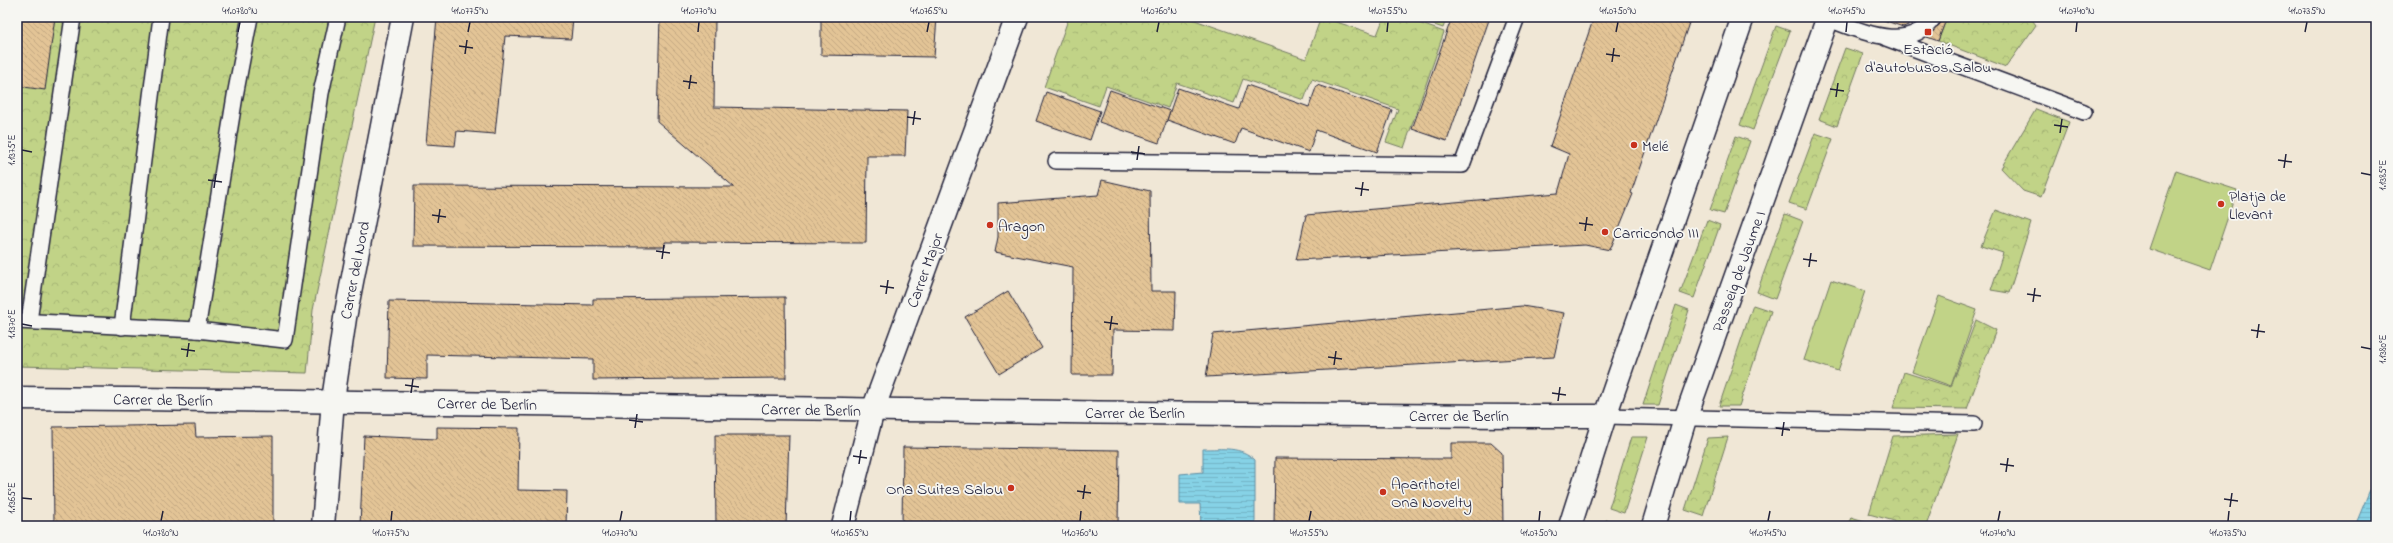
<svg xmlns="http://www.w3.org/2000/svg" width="2393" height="543" font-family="'Indie Flower',sans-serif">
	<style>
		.park { fill: url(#park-crowns); stroke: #727a61 }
		.pitch { fill: #c1d387; stroke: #727a61 }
		.water { fill: url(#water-rules); stroke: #5e8ca2 }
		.building { fill: url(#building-back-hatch); stroke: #22223b }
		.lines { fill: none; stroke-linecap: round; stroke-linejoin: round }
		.service-casing { stroke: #22223b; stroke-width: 18 }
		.pedestrian-casing { stroke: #22223b; stroke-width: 25 }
		.minor-casing { stroke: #22223b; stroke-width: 25 }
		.tertiary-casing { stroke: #22223b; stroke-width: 25 }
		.service { stroke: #f6f6f2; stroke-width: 15 }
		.pedestrian { stroke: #f6f6f2; stroke-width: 22 }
		.minor { stroke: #f6f6f2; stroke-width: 22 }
		.tertiary { stroke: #f6f6f2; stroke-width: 22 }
		.ticks { fill: none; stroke: #22223b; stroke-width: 1.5 }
		.poi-dot { fill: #c8321e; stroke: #f6f6f2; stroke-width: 1.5 }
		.labels { text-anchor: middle; stroke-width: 3.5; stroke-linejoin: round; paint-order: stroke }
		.poi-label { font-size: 16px; fill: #22223b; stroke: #f6f6f2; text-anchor: start }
		.street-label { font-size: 16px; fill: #22223b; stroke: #f6f6f2 }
		.neatline { fill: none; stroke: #22223b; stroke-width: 1.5 }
		.ticks-label { font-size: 10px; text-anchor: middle; fill: #22223b }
	</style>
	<defs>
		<pattern id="park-crowns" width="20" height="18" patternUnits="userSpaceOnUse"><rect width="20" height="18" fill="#c1d387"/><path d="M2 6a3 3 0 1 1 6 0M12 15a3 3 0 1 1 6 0" fill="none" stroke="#a6b575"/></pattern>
		<pattern id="water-rules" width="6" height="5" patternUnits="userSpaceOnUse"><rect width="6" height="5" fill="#86d2e6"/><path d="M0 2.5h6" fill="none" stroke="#73b4c6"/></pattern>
		<pattern id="building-back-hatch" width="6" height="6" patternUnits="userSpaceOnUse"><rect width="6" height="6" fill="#e3c496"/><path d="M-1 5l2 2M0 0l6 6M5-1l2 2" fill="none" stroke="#c2a882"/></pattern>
	</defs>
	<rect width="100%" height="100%" fill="#f0e7d6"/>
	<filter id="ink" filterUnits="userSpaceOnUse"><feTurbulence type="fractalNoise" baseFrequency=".025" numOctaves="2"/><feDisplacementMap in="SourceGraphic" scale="8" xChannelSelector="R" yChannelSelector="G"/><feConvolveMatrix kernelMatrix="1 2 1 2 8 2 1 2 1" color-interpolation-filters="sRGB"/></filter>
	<g filter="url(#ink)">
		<g class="park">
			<polygon points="17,17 375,17 313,310 307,373 17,366"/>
			<polygon points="1069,17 1186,17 1306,59 1321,17 1377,35 1384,17 1402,17 1444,32 1404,148 1386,142 1398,109 1312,79 1304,100 1243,79 1234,103 1177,83 1168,108 1106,86 1099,106 1044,87"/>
			<polygon points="1411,17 1447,17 1443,28"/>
			<polygon points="1947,17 1965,20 1966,17 2030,17 2036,25 2006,67 1938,41"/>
			<polygon points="1776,26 1790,31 1753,130 1740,125"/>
			<polygon points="1845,48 1863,54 1837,126 1819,119"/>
			<polygon points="2036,109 2069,122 2041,197 2023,191 2001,168"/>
			<polygon points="1815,133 1833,139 1807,209 1789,203"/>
			<polygon points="1736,136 1750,141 1724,214 1710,210"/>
			<polygon points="1996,210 2031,223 2009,293 1991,290 2003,253 1981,246"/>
			<polygon points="1785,214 1803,221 1775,299 1757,292"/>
			<polygon points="1707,220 1720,225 1694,298 1680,293"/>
			<polygon points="1676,305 1689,310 1658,405 1643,405"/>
			<polygon points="1753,305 1771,311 1739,406 1719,406"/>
			<polygon points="1976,320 1996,330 1967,409 1893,408 1904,372 1951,387"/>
			<polygon points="1958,434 1926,526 1912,526 1869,514 1893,436"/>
			<polygon points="1631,437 1648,437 1624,513 1609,508"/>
			<polygon points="1728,437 1703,516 1685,510 1708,438"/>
			<polygon points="1606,520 1620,524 1620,526 1604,526"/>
		</g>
		<g class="pitch">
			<polygon points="2176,170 2237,190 2210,270 2149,249"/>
			<polygon points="1831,280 1865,291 1838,371 1804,360"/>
			<polygon points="1939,296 1977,310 1951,386 1912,372"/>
			<polygon points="1851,517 1880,526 1848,526"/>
		</g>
		<g class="water">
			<path d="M 1203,449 C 1222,449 1241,446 1255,460 L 1255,526 L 1201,526 L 1200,504 L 1180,504 L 1180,474 L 1203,472 Z"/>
			<polygon points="2376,475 2376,526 2355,526"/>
		</g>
		<g class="building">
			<polygon points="17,17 55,17 45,90 17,86"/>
			<polygon points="437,17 573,17 571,39 505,36 495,134 457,131 455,146 426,144"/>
			<polygon points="660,17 715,17 714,107 907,111 905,156 867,156 866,243 665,242 665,247 413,246 414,186 734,187 657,121"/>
			<polygon points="821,17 937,17 934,57 821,55"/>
			<polygon points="1452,17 1490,17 1447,141 1412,129"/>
			<polygon points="1594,17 1691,17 1631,193 1633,194 1610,250 1585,245 1296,260 1306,215 1558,193 1569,154 1550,146"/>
			<polygon points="1882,17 1922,17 1918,21 1903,27 1881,19"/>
			<polygon points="1943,17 1947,17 1938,41 1927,37 1941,23"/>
			<polygon points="1247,85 1309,107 1317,85 1392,110 1377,152 1316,130 1309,152 1241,128 1235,144 1167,120 1178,88 1239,109"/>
			<polygon points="1110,90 1170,111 1159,143 1099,122"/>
			<polygon points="1046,92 1100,111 1090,140 1036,121"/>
			<polygon points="1102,180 1150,191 1151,291 1176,291 1175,331 1113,330 1112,375 1072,375 1073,267 995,252 998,237 998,203 1098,195"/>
			<polygon points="1008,291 1042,348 999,374 965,317"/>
			<polygon points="785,297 786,378 593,380 593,359 427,355 427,379 387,378 389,301 593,305 593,299"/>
			<polygon points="1522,306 1564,313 1554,357 1206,377 1213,334"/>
			<polygon points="195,425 196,437 273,436 273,526 54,526 53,427"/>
			<polygon points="437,427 519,428 518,490 567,491 566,526 360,526 364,436 437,439"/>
			<polygon points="715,435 789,435 786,526 716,526"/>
			<polygon points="1451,443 1491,443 1502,453 1503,526 1274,526 1275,458 1451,459"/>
			<polygon points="903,447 1119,450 1118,526 902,526"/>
		</g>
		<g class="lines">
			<g class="service-casing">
				<g id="service">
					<path d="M 1823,17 C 1858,29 1908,56 1934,17"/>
					<polyline points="1886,38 2084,112"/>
					<polyline points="1056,161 1462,165 1517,17"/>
					<polyline points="17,321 197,330 285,340 321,93 338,17"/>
					<polyline points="29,321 73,17"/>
					<polyline points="122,327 161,17"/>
					<polyline points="197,330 235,96 250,17"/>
					<polyline points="1605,416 1974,424"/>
				</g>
			</g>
			<g class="pedestrian-casing">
				<polyline id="pedestrian" points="1653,526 1685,419 1828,17"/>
			</g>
			<g class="minor-casing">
				<g id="minor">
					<path d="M 17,398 C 546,402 1076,416 1605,416"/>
					<polyline points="323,526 333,400 345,318 403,17"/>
					<polyline points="843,526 873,410 1017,17"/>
				</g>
			</g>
			<g class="tertiary-casing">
				<polyline id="tertiary" points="1570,526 1605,416 1743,17"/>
			</g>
			<use href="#service" class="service"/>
			<use href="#pedestrian" class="pedestrian"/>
			<use href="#minor" class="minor"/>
			<use href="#tertiary" class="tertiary"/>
		</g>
	</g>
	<path class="ticks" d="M 238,32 L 240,22M 468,32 L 470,22M 698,32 L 699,22M 927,32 L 929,22M 1157,32 L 1159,22M 1387,32 L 1388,22M 1616,32 L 1618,22M 1846,32 L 1847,22M 2076,32 L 2077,22M 2305,32 L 2307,22M 459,46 L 473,48M 465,54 L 467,40M 1606,54 L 1620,56M 1612,62 L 1614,48M 683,81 L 697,83M 689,89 L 691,75M 1830,89 L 1844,91M 1836,97 L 1838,83M 907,117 L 921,119M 913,125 L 915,111M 2054,125 L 2068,127M 2060,133 L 2062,119M 22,150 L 32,152M 1131,152 L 1145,154M 1137,160 L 1139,146M 2278,160 L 2292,162M 2284,168 L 2286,154M 2361,173 L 2371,175M 208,180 L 222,182M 214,188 L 216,174M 1355,188 L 1369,190M 1361,196 L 1363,182M 432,215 L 446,217M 438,223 L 440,209M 1579,223 L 1593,225M 1585,231 L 1587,217M 656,251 L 670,253M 662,259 L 664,245M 1803,259 L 1817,261M 1809,267 L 1811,253M 880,286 L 894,288M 886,294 L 888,280M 2027,294 L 2041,296M 2033,302 L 2035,288M 1104,322 L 1118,324M 22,324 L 32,326M 1110,330 L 1112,316M 2251,330 L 2265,332M 2257,338 L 2259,324M 2361,347 L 2371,349M 181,349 L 195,351M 187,357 L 189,343M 1328,357 L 1342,359M 1334,365 L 1336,351M 405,385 L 419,387M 411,393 L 413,379M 1552,393 L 1566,395M 1558,401 L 1560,387M 629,420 L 643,422M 635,428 L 637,414M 1776,428 L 1790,430M 1782,436 L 1784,422M 853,456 L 867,458M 859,464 L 861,450M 2000,464 L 2014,466M 2006,472 L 2008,458M 1077,491 L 1091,493M 22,498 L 32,499M 1083,499 L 1085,485M 2224,499 L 2238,501M 2230,507 L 2232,493M 161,521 L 163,511M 391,521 L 392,511M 620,521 L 622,511M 850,521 L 851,511M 1080,521 L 1081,511M 1309,521 L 1311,511M 1539,521 L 1540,511M 1768,521 L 1770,511M 1998,521 L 2000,511M 2228,521 L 2229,511"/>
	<g class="poi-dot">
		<rect x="1924" y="28" width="8" height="8" rx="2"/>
		<circle cx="1634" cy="145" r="4"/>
		<circle cx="2221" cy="204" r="4"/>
		<circle cx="990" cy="225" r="4"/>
		<circle cx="1605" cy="232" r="4"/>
		<circle cx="1011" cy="488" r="4"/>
		<circle cx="1383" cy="492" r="4"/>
	</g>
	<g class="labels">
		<g class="poi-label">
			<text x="1928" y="54" text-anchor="middle">Estació<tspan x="1928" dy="18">d'autobusos Salou</tspan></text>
			<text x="1642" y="151">Melé</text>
			<text x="2229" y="201">Platja de<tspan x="2229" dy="18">Llevant</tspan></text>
			<text x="998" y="231">Aragon</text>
			<text x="1613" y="238">Carricondo III</text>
			<text x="1391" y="489">Aparthotel<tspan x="1391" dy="18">Ona Novelty</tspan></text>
			<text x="1003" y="494" text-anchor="end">Ona Suites Salou</text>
		</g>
		<g class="street-label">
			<text transform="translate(354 270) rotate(-79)" y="6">Carrer del Nord</text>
			<text transform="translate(924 270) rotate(-70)" y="6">Carrer Major</text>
			<text transform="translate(1738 271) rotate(-70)" y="6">Passeig de Jaume I</text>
			<text transform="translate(163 399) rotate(1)" y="6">Carrer de Berlín</text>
			<text transform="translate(487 403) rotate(1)" y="6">Carrer de Berlín</text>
			<text transform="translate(811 409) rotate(1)" y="6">Carrer de Berlín</text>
			<text x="1135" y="418">Carrer de Berlín</text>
			<text x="1459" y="421">Carrer de Berlín</text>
		</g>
	</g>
	<rect width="2393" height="543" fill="none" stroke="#f6f6f2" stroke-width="44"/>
	<rect x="22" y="22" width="2349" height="499" class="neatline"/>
	<g class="ticks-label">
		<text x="240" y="14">41.0780°N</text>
		<text x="470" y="14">41.0775°N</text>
		<text x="699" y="14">41.0770°N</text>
		<text x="929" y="14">41.0765°N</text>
		<text x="1159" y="14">41.0760°N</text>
		<text x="1388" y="14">41.0755°N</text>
		<text x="1618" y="14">41.0750°N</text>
		<text x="1847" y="14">41.0745°N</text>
		<text x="2077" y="14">41.0740°N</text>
		<text x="2307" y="14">41.0735°N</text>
		<text transform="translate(11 150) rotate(-90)" y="4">1.1375°E</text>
		<text transform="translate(2382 175) rotate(-90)" y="4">1.1385°E</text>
		<text transform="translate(11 324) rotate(-90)" y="4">1.1370°E</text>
		<text transform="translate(2382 349) rotate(-90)" y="4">1.1380°E</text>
		<text transform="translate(11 498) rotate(-90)" y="4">1.1365°E</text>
		<text x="161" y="536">41.0780°N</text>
		<text x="391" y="536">41.0775°N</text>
		<text x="620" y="536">41.0770°N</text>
		<text x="850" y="536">41.0765°N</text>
		<text x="1080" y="536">41.0760°N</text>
		<text x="1309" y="536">41.0755°N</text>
		<text x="1539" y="536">41.0750°N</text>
		<text x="1768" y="536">41.0745°N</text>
		<text x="1998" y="536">41.0740°N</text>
		<text x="2228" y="536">41.0735°N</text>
	</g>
</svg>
